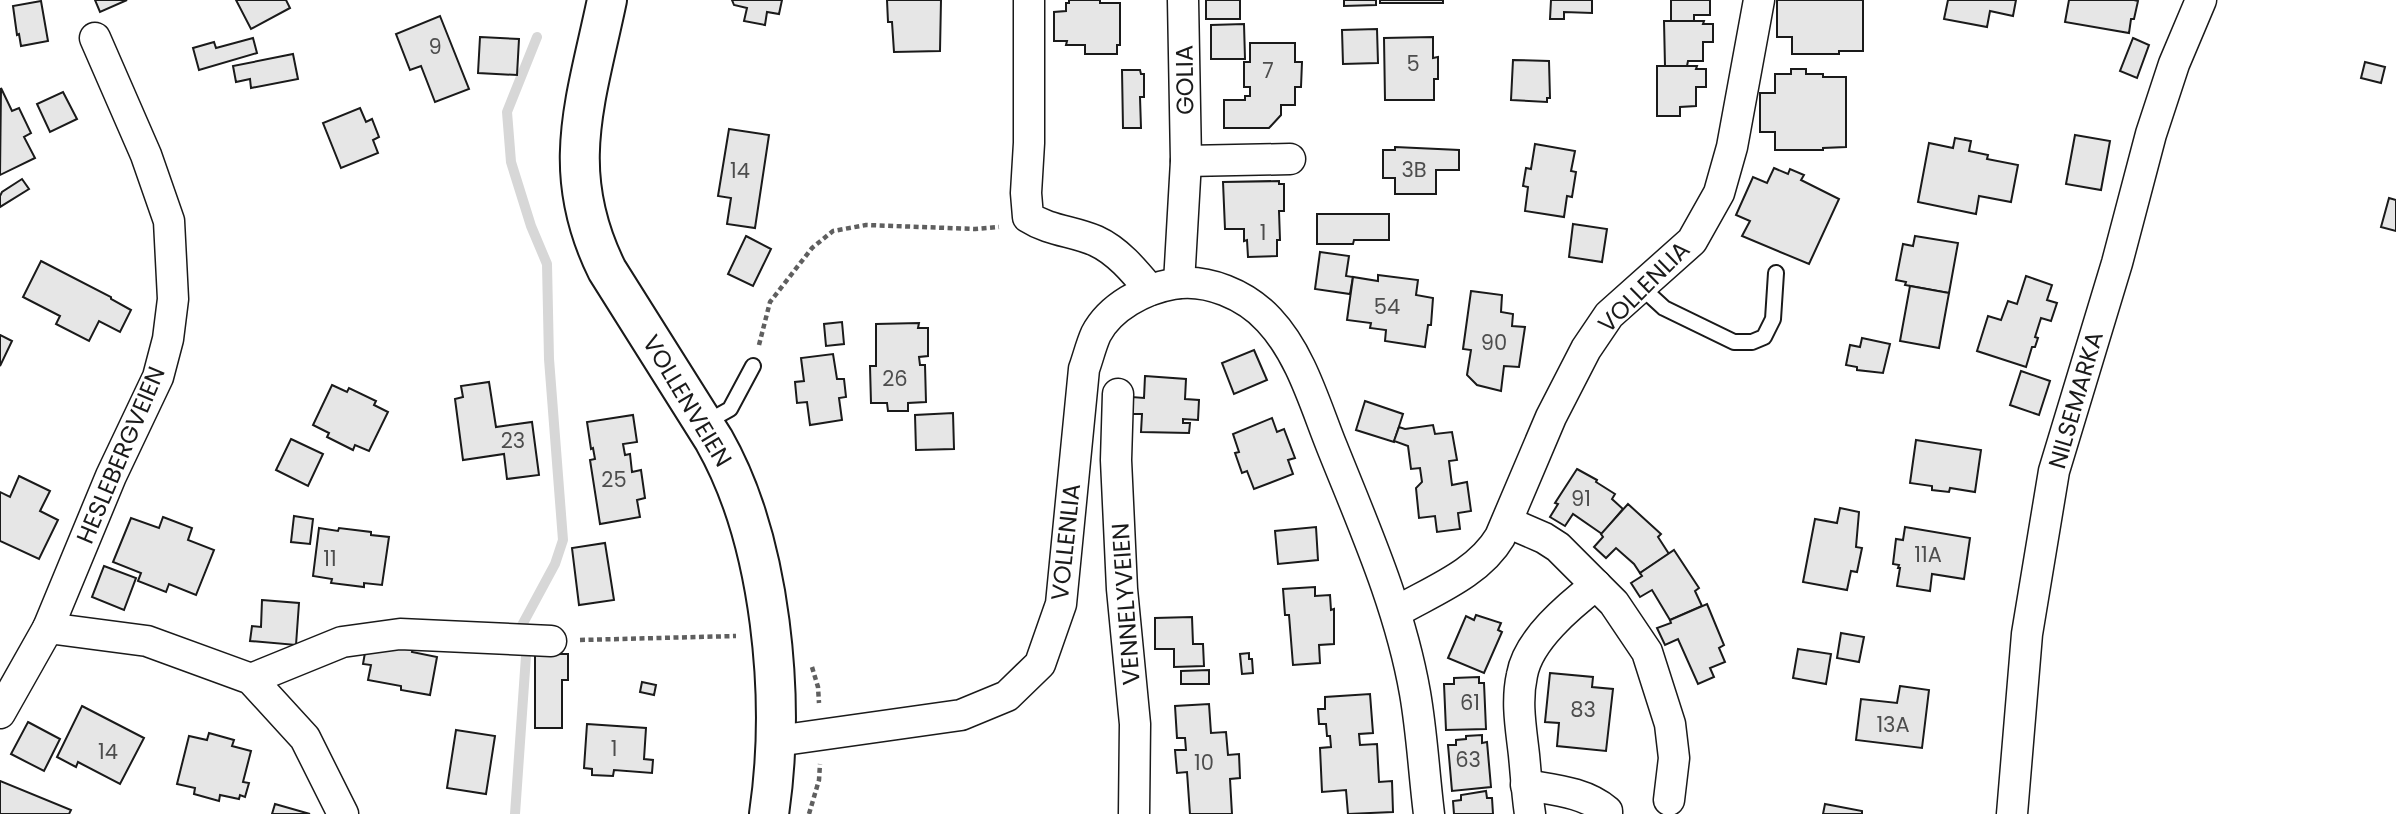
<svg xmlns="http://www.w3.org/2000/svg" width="2396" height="814" font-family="Poppins,sans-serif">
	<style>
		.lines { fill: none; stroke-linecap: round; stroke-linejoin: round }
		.stream { stroke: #d7d7d7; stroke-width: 10 }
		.building { fill: #e6e6e6; stroke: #1a1a1a; stroke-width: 2 }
		.lane-casing { stroke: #1a1a1a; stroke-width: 18 }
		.street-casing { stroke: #1a1a1a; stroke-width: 33 }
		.secondary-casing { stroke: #1a1a1a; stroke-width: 42 }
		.path { stroke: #5f5f5f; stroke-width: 4.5; stroke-dasharray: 5 3.5; stroke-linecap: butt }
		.lane { stroke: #fff; stroke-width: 14 }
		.street { stroke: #fff; stroke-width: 30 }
		.secondary { stroke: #fff; stroke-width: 38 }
		.labels { text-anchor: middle; stroke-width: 5; stroke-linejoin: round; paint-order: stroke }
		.number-label { font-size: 21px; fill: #4d4d4d }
		.street-label { font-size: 24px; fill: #1a1a1a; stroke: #fff }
	</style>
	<rect width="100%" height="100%" fill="#fff"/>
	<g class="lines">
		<g class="stream">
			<polyline points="521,627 555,564 563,540 549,359 547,264 531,226 511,162 507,112 537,37"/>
			<polyline points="515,814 526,656"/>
		</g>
	</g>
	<g class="building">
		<polygon points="95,0 127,0 100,12"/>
		<polygon points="236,0 286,0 290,8 251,29"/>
		<polygon points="732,0 782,0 779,14 767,12 765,25 744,21 747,8 734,5"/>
		<polygon points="887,0 941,0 940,51 894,52 892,22 888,22"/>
		<polygon points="1069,0 1100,0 1100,3 1120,3 1120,45 1117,45 1117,54 1085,54 1085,45 1066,45 1067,41 1054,41 1054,12 1066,11 1066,3 1069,3"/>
		<rect x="1206" y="0" width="34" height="19"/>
		<polygon points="1344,0 1376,0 1376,5 1344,6"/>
		<rect x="1380" y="0" width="63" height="3"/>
		<polygon points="1551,0 1592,0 1592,13 1564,12 1564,19 1550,19"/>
		<polygon points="1671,0 1710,0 1710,15 1694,15 1694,21 1671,21"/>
		<polygon points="1777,0 1863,0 1863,51 1839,51 1839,54 1792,54 1792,37 1777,37"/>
		<polygon points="1948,0 2016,0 2013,16 1990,11 1987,27 1944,19"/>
		<polygon points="2069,0 2134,0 2138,1 2134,19 2131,19 2129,33 2065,22"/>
		<polygon points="41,1 48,41 21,46 19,34 17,35 13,6"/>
		<polygon points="440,16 469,89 435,102 421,66 410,70 396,34"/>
		<polygon points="1664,21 1704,21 1703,24 1713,24 1713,42 1703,42 1703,61 1688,61 1687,66 1665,66"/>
		<polygon points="1244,24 1245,59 1211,59 1211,25"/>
		<polygon points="1377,29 1378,63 1343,64 1342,30"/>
		<polygon points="480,37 519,39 517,75 478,73"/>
		<polygon points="1433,37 1433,58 1438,57 1438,79 1434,79 1434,100 1385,100 1384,38"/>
		<polygon points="253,38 257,53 199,70 193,48 214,42 216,48"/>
		<polygon points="2133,38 2149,45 2137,78 2120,71"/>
		<polygon points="1250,43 1295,43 1295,62 1302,62 1301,87 1295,87 1295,105 1281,105 1281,115 1269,128 1224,128 1224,100 1245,100 1245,96 1250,96 1250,87 1244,87 1244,62 1250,62"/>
		<polygon points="293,54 298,79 251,88 250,79 236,82 233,66"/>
		<polygon points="1513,60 1549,61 1550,98 1547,98 1547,102 1511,100"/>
		<polygon points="2365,62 2385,67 2381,83 2361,78"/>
		<polygon points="1657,66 1697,66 1696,69 1706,69 1706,87 1696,87 1696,106 1680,107 1680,116 1657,116"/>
		<polygon points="1791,69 1806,69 1806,74 1823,74 1823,77 1846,77 1846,147 1823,148 1823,150 1775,150 1775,132 1760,132 1760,93 1775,93 1775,74 1791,74"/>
		<polygon points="1122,70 1140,70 1141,74 1144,74 1144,97 1140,97 1141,128 1123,128"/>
		<polygon points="1,88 12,111 19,108 31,133 24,137 35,158 0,175"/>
		<polygon points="63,92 77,119 50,132 37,104"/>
		<polygon points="360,108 366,122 372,119 379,137 373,140 378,153 341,168 323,123"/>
		<polygon points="729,129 769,135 755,228 727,224 731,198 718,196"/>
		<polygon points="2075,135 2110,141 2101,190 2066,184"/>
		<polygon points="1955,138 1971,141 1969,151 1988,155 1987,159 2018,165 2011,202 1979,196 1976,214 1918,202 1929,143 1953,148"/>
		<polygon points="1535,144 1575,151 1571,171 1576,172 1572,197 1567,196 1564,217 1525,211 1528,187 1523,186 1526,168 1531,169"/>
		<polygon points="1395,147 1459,150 1459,170 1436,170 1436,194 1395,194 1395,178 1383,178 1383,150 1395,150"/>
		<polygon points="1774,168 1788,174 1790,169 1804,175 1801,180 1839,199 1809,264 1742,236 1750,221 1736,215 1753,177 1767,183"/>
		<polygon points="22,179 29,189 0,207 0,196 2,192"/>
		<polygon points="1279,181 1279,184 1284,184 1284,211 1279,211 1280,240 1277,240 1277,256 1248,257 1247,240 1244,241 1244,229 1225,229 1223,182"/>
		<polygon points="2389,198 2396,200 2396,231 2381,227"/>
		<polygon points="1317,214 1389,214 1389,240 1354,240 1353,244 1317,244"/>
		<polygon points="1573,224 1607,229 1602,262 1569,257"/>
		<polygon points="746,236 771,249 753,286 728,274"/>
		<polygon points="1915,236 1958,243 1949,293 1905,285 1906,282 1896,280 1903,244 1913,246"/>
		<polygon points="1320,252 1349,256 1346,276 1353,277 1350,294 1315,289"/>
		<polygon points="41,261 111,297 111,299 131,310 120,332 99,321 89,341 56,324 60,316 23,297"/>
		<polygon points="1378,275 1418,280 1416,295 1433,298 1431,325 1428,325 1425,347 1385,341 1386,330 1370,328 1371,323 1347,320 1353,277 1378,281"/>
		<polygon points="2026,276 2052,285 2047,300 2057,303 2051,321 2041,318 2035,337 2038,338 2035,347 2032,347 2026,367 1977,351 1988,316 2001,320 2008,301 2017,304"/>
		<polygon points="1910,286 1949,293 1939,348 1900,341"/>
		<polygon points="1471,291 1502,295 1501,312 1513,314 1512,326 1525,327 1519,367 1504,366 1501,391 1477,385 1467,375 1471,350 1463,349"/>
		<polygon points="842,322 844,344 826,346 824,324"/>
		<polygon points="919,323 918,328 928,328 928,356 919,357 920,365 925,365 926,402 908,403 908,411 888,411 887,403 871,403 870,366 876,366 876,324"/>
		<polygon points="0,335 12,341 0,366"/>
		<polygon points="1862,338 1890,344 1883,373 1857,370 1857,367 1846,365 1850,345 1860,347"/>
		<polygon points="1254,350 1267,380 1234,394 1222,363"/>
		<polygon points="833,354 837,379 844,379 846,397 839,398 842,420 810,425 807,402 797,403 795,382 804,381 801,358"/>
		<polygon points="2021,371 2050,381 2039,415 2010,405"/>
		<polygon points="1145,376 1186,379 1185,399 1199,400 1198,420 1183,419 1183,423 1190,423 1189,433 1141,432 1142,414 1131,414 1132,397 1144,398"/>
		<polygon points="489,382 496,427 532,422 539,475 507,479 504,454 463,460 455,399 463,397 461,386"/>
		<polygon points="332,385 347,392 349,388 376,401 374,405 388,412 369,451 355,445 353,450 327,437 329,433 313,425"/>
		<polygon points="1365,401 1403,414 1394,442 1356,430"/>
		<polygon points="953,413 954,449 916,450 915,415"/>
		<polygon points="633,415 637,442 623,444 625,455 630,454 632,472 641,470 645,498 637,500 640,517 600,524 590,460 595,459 593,448 591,449 587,422"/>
		<polygon points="1272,418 1277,432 1284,429 1295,458 1288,460 1293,474 1254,489 1247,471 1242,473 1235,453 1239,452 1233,434"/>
		<polygon points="1433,425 1435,434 1452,432 1457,460 1449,461 1452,485 1467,482 1471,511 1458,513 1460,529 1437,532 1435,516 1419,518 1416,488 1422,482 1420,468 1411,469 1408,446 1394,441 1399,427 1405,429"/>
		<polygon points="291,439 323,454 308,486 276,470"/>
		<polygon points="1916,440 1981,450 1975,492 1950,488 1949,492 1932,490 1932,486 1910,483"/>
		<polygon points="1577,469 1597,480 1596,482 1615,494 1612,499 1623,509 1602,534 1573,514 1565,526 1550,517 1558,504 1555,503"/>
		<polygon points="19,476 50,491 40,511 58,520 39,559 0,541 0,492 10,497"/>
		<polygon points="1628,504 1661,534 1658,537 1669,554 1640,573 1634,564 1616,548 1606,558 1594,547 1603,537 1601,534"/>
		<polygon points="1840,508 1859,512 1856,547 1862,548 1857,572 1851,571 1847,590 1803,582 1815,519 1837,523"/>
		<polygon points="294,516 313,519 310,544 291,542"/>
		<polygon points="163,517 192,528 188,540 214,550 196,595 169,584 166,592 138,581 141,573 113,562 131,518 159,528"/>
		<polygon points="1316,527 1318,560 1278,564 1275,531"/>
		<polygon points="1905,527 1970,538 1964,579 1932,574 1930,591 1897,586 1900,568 1898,568 1899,565 1893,564 1896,539 1903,540"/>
		<polygon points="319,528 338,531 339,528 371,532 371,535 389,537 382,585 364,583 364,587 331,583 332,579 313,576"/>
		<polygon points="605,543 614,600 579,605 572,548"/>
		<polygon points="1674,550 1699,588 1695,591 1702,606 1670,620 1652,590 1640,597 1631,583 1642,576 1640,573"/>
		<polygon points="104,566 136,578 124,610 92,597"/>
		<polygon points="1315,587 1315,596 1330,595 1331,610 1334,609 1334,644 1319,645 1320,663 1293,665 1289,615 1285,615 1283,589"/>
		<polygon points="262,600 299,603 296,645 250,641 252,626 261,627"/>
		<polygon points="1707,604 1724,645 1719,648 1725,662 1710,668 1714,677 1698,684 1678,639 1665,645 1657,628 1671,623 1670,620"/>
		<polygon points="1476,615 1501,623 1498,630 1502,632 1484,673 1448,658 1466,616 1474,620"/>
		<polygon points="1192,617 1193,644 1203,644 1204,666 1174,667 1174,649 1155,649 1155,618"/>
		<polygon points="1841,633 1864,637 1859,662 1837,658"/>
		<polygon points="413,646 412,652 437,657 430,695 401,690 401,686 368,680 371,665 363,664 366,647"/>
		<polygon points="1798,649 1831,654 1826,684 1793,678"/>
		<polygon points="1249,653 1249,659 1252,659 1253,673 1242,674 1240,654"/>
		<polygon points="535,654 568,654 568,680 562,680 562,728 535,728"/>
		<polygon points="1209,670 1209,684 1181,684 1181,671"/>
		<polygon points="1550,673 1593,677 1592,687 1613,689 1606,751 1557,746 1559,723 1545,722"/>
		<polygon points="1479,677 1479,683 1484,683 1486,729 1446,730 1444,684 1454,684 1454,678"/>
		<polygon points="642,682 656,685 654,695 640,692"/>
		<polygon points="1900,686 1929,690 1922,748 1856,740 1861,699 1897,703"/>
		<polygon points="1370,694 1373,733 1359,734 1360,745 1377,744 1379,782 1392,781 1393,812 1348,814 1346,790 1322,792 1320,748 1331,747 1330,736 1327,736 1326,724 1319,724 1318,709 1325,709 1325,697"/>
		<polygon points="1209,704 1211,733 1226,732 1228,755 1239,754 1240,778 1230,779 1232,814 1190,814 1187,772 1177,773 1175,750 1186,750 1185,738 1177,738 1175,706"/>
		<polygon points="82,706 144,738 120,784 78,762 76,767 57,757"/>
		<polygon points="28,722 60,739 44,771 11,754"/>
		<polygon points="587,724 646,728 644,759 653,760 652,773 614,770 613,776 592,775 592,769 584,768"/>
		<polygon points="456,730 495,736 486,794 447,788"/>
		<polygon points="209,733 234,740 232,746 251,751 243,782 249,783 245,797 240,795 239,799 220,795 219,801 194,794 195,788 177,784 189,736 207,740"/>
		<polygon points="1482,735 1482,743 1487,742 1491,787 1452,791 1448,745 1456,745 1456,740 1466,739 1466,736"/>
		<polygon points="0,781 71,810 69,814 0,814"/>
		<polygon points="1486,791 1487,798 1492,798 1493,814 1454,814 1453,801 1461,800 1461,795"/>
		<polygon points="275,804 310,814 272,814"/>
		<polygon points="1825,804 1862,811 1862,814 1823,814"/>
	</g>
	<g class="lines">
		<g class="lane-casing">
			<g id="lane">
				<polyline points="1640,286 1664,308 1734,342 1752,342 1764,337 1773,319 1776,273"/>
				<polyline points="705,423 730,409 753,366"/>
			</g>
		</g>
		<g class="street-casing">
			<g id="street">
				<path d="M 1029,0 L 1029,143 L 1026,193 L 1028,217 C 1050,231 1073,231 1096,241 C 1118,251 1135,272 1150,290"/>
				<polyline points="1186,161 1290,159"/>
				<polyline points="1179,283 1186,161 1183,0"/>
				<polyline points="1118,394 1116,460 1122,589 1135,724 1134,814"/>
				<polyline points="1507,522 1544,538 1558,547 1614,603 1647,652 1670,724 1674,758 1669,800"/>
				<path d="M 1396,612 C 1432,591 1478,574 1500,537 L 1551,417 L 1586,349 L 1609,315 L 1692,241 L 1719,193 L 1732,147 L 1759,0"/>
				<polyline points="48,628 111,476 158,377 168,339 173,299 169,221 146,155 95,38"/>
				<polyline points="251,679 342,642 400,634 551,641"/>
				<polyline points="0,713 48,628 147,641 251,679 305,738 343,814"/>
				<path d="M 777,741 L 961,715 L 1007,696 L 1040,664 L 1061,604 L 1084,369 C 1088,358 1091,345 1096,334 C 1110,307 1144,289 1173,284 C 1207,278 1246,295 1269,320 C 1301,354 1315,405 1332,447 C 1364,527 1400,607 1415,693 C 1422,733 1424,774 1429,814"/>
				<path d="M 1526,785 C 1554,790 1585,792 1607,811 L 1607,814"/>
				<path d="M 1530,814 C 1527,794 1526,775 1524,755 C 1521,728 1516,702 1522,675 C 1528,640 1569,606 1596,585"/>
				<polyline points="2012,814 2027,634 2054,471 2117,263 2151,134 2174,64 2201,0"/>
			</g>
		</g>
		<g class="secondary-casing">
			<path id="secondary" d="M 607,0 C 586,101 558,171 607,270 L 714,440 C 772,542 786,699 769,814"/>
		</g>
		<g class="path">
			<polyline points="759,345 770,302 812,248 833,231 866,225 975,229 999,227"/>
			<polyline points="580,640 736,636"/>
			<polyline points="812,667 818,687 819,703"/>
			<polyline points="809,814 819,780 820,764"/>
		</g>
		<use href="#lane" class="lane"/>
		<use href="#street" class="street"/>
		<use href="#secondary" class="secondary"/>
	</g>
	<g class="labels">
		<g class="number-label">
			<text x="435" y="54">9</text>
			<text x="1413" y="71">5</text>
			<text x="1268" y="78">7</text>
			<text x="1414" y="177">3B</text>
			<text x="740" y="178">14</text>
			<text x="1263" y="240">1</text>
			<text x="1387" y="314">54</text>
			<text x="1494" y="350">90</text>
			<text x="895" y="386">26</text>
			<text x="513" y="448">23</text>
			<text x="614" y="487">25</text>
			<text x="1581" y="506">91</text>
			<text x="1928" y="562">11A</text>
			<text x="330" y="566">11</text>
			<text x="1470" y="710">61</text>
			<text x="1583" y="717">83</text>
			<text x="1893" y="732">13A</text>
			<text x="614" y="756">1</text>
			<text x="108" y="759">14</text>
			<text x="1468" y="767">63</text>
			<text x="1204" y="770">10</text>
		</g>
		<g class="street-label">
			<text transform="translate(1185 80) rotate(-91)" y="8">GOLIA</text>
			<text transform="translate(1644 287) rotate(-45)" y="8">VOLLENLIA</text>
			<text transform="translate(2076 400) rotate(-74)" y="8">NILSEMARKA</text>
			<text transform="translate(687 401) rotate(59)" y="8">VOLLENVEIEN</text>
			<text transform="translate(121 455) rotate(-67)" y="8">HESLEBERGVEIEN</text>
			<text transform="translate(1066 542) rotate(-84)" y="8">VOLLENLIA</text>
			<text transform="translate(1126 604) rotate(-94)" y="8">VENNELYVEIEN</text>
		</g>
	</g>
</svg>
